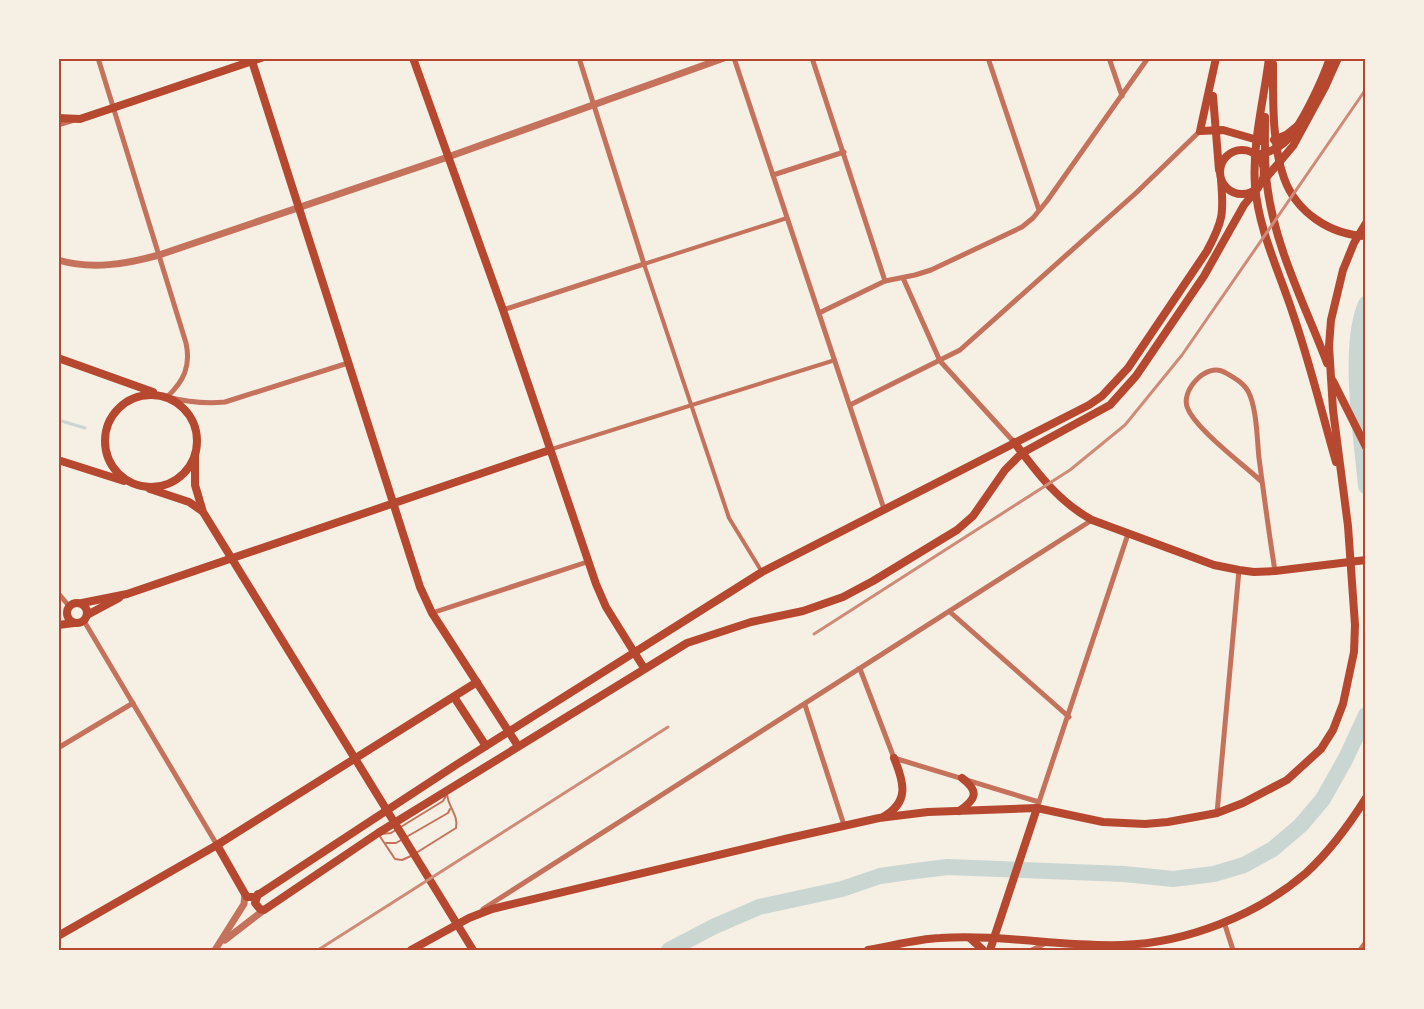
<svg xmlns="http://www.w3.org/2000/svg" width="1424" height="1009" font-family="'Fira Sans',sans-serif">
	<style>
		.lines { fill: none; stroke-linecap: round; stroke-linejoin: round }
		.stream { stroke: #c9d6d2; stroke-width: 3 }
		.river { stroke: #c9d6d2; stroke-width: 16 }
		.service { stroke: #c5725c; stroke-width: 2 }
		.pedestrian { stroke: #c5725c; stroke-width: 4 }
		.minor { stroke: #c5725c; stroke-width: 5 }
		.tertiary { stroke: #c5725c; stroke-width: 7 }
		.secondary { stroke: #b5482f; stroke-width: 8 }
		.primary { stroke: #b5482f; stroke-width: 8 }
		.rail { stroke: #cf8b77; stroke-width: 3 }
		.neatline { fill: none; stroke: #b5482f; stroke-width: 2 }
	</style>
	<rect width="100%" height="100%" fill="#f6efe4"/>
	<g class="lines">
		<polyline class="stream" points="58,420 85,428"/>
		<g class="river">
			<path d="M 1366,304 C 1347,345 1362,440 1366,486"/>
			<polyline points="669,950 713,927 759,907 842,889 880,876 915,871 948,867 1124,874 1173,879 1214,874 1244,865 1273,849 1301,825 1323,799 1346,758 1366,715"/>
		</g>
		<g class="service">
			<polyline points="381,834 391,833 443,801 446,796"/>
			<polyline points="379,835 395,859 402,860 411,856"/>
			<polyline points="386,843 396,843 448,813 450,809"/>
			<path d="M 416,853 L 456,828 C 459,815 447,806 447,793"/>
		</g>
		<g class="pedestrian">
			<polyline points="552,449 835,360"/>
			<polyline points="762,572 729,518 644,264 787,218"/>
		</g>
		<g class="minor">
			<path d="M 98,58 L 186,343 C 191,366 184,381 167,397"/>
			<polyline points="734,58 884,509"/>
			<polyline points="812,58 885,281"/>
			<polyline points="988,58 1039,210"/>
			<polyline points="1109,58 1122,96"/>
			<polyline points="58,125 74,120"/>
			<polyline points="773,175 844,152"/>
			<polyline points="903,278 940,361 1014,442"/>
			<polyline points="503,310 644,264 579,58"/>
			<polyline points="819,313 885,281 915,275 931,270 1022,227 1033,218 1047,201 1148,58"/>
			<path d="M 167,397 C 187,402 204,404 225,402 L 348,363"/>
			<polyline points="850,405 960,350 1137,192 1200,131"/>
			<path d="M 1262,482 C 1244,465 1197,430 1188,409 C 1179,392 1206,362 1224,372 C 1233,377 1243,382 1248,391 C 1257,408 1257,440 1259,458 C 1264,496 1269,534 1275,571"/>
			<polyline points="58,593 69,606"/>
			<polyline points="950,612 1069,717"/>
			<polyline points="432,613 587,562"/>
			<polyline points="84,621 217,845"/>
			<polyline points="860,669 894,758 1039,802"/>
			<polyline points="805,705 844,825"/>
			<polyline points="58,748 133,703"/>
			<polyline points="1037,808 1128,534"/>
			<polyline points="1217,813 1239,570"/>
			<polyline points="483,909 1092,520"/>
			<polyline points="1224,922 1233,950"/>
			<polyline points="1032,950 1044,944"/>
			<polyline points="1360,950 1366,942"/>
		</g>
		<g class="tertiary">
			<path d="M 58,260 C 92,270 126,264 159,255 L 448,157 L 724,58"/>
			<polyline points="225,940 264,910"/>
			<polyline points="215,950 244,904 245,894"/>
		</g>
		<g class="secondary">
			<polyline points="58,118 80,119 261,58"/>
			<polyline points="454,697 486,746"/>
			<polyline points="58,936 217,845 477,682"/>
		</g>
		<g class="primary">
			<polyline points="251,58 420,587 432,613 518,746"/>
			<polyline points="413,58 503,310 596,584 606,607 644,668"/>
			<polyline points="1216,58 1200,131 1223,130 1261,141"/>
			<path d="M 1269,58 C 1264,100 1252,143 1255,186 C 1259,232 1280,273 1294,317 C 1310,364 1322,413 1336,462"/>
			<path d="M 1273,64 C 1273,99 1272,145 1284,178 C 1296,212 1330,235 1366,236"/>
			<polyline points="1213,96 1219,170"/>
			<path d="M 1265,117 C 1265,140 1264,163 1267,185 C 1275,248 1305,305 1327,363"/>
			<polyline points="1274,140 1286,135 1296,127"/>
			<circle cx="1242" cy="172" r="22"/>
			<path d="M 1261,154 C 1270,152 1279,148 1286,141 C 1302,125 1322,81 1330,58"/>
			<polyline points="1265,179 1293,146 1325,87 1338,58"/>
			<polyline points="58,358 153,392"/>
			<polyline points="1333,381 1366,447"/>
			<circle cx="151" cy="441" r="46"/>
			<path d="M 1014,442 C 1037,473 1059,502 1092,520 L 1214,565 L 1239,570 L 1254,572 L 1275,571 L 1366,560"/>
			<polyline points="195,455 195,485 203,512 473,950"/>
			<polyline points="58,460 124,481"/>
			<polyline points="150,489 189,502 202,511"/>
			<circle cx="77" cy="613" r="10"/>
			<polyline points="82,603 127,594 550,450"/>
			<polyline points="87,615 119,598"/>
			<polyline points="58,625 74,623"/>
			<path d="M 959,811 C 977,799 979,791 962,778"/>
			<path d="M 883,817 C 910,802 904,782 894,758"/>
			<path d="M 217,845 L 245,894 L 247,897 L 255,897 L 459,763 L 762,572 L 1089,405 L 1102,396 L 1128,368 L 1207,251 C 1223,221 1224,214 1221,180"/>
			<polyline points="258,894 255,903 260,909 264,910 378,833 687,643 751,622 803,611 843,597 873,581 957,530 973,516 1005,470 1022,453 1110,405 1136,376 1204,276 1244,205 1258,188"/>
			<polyline points="970,938 983,950"/>
			<polyline points="411,950 469,918 492,909 785,839 879,818 928,812 1037,808 1103,822 1145,824 1168,822 1217,813 1243,803 1287,780 1321,749 1333,730 1343,704 1354,652 1355,625 1348,526 1333,410 1329,346 1331,320 1343,270 1354,243 1366,223"/>
			<path d="M 868,950 C 892,946 916,939 940,938 C 1001,934 1062,947 1122,945 C 1187,943 1257,915 1306,873 C 1330,851 1349,825 1366,798"/>
			<polyline points="990,950 1037,808"/>
		</g>
		<g class="rail">
			<polyline points="814,634 1070,470 1125,425 1182,355 1366,89"/>
			<polyline points="318,950 668,727"/>
		</g>
	</g>
	<rect width="1424" height="1009" fill="none" stroke="#f6efe4" stroke-width="120"/>
	<rect x="60" y="60" width="1304" height="889" class="neatline"/>
</svg>
